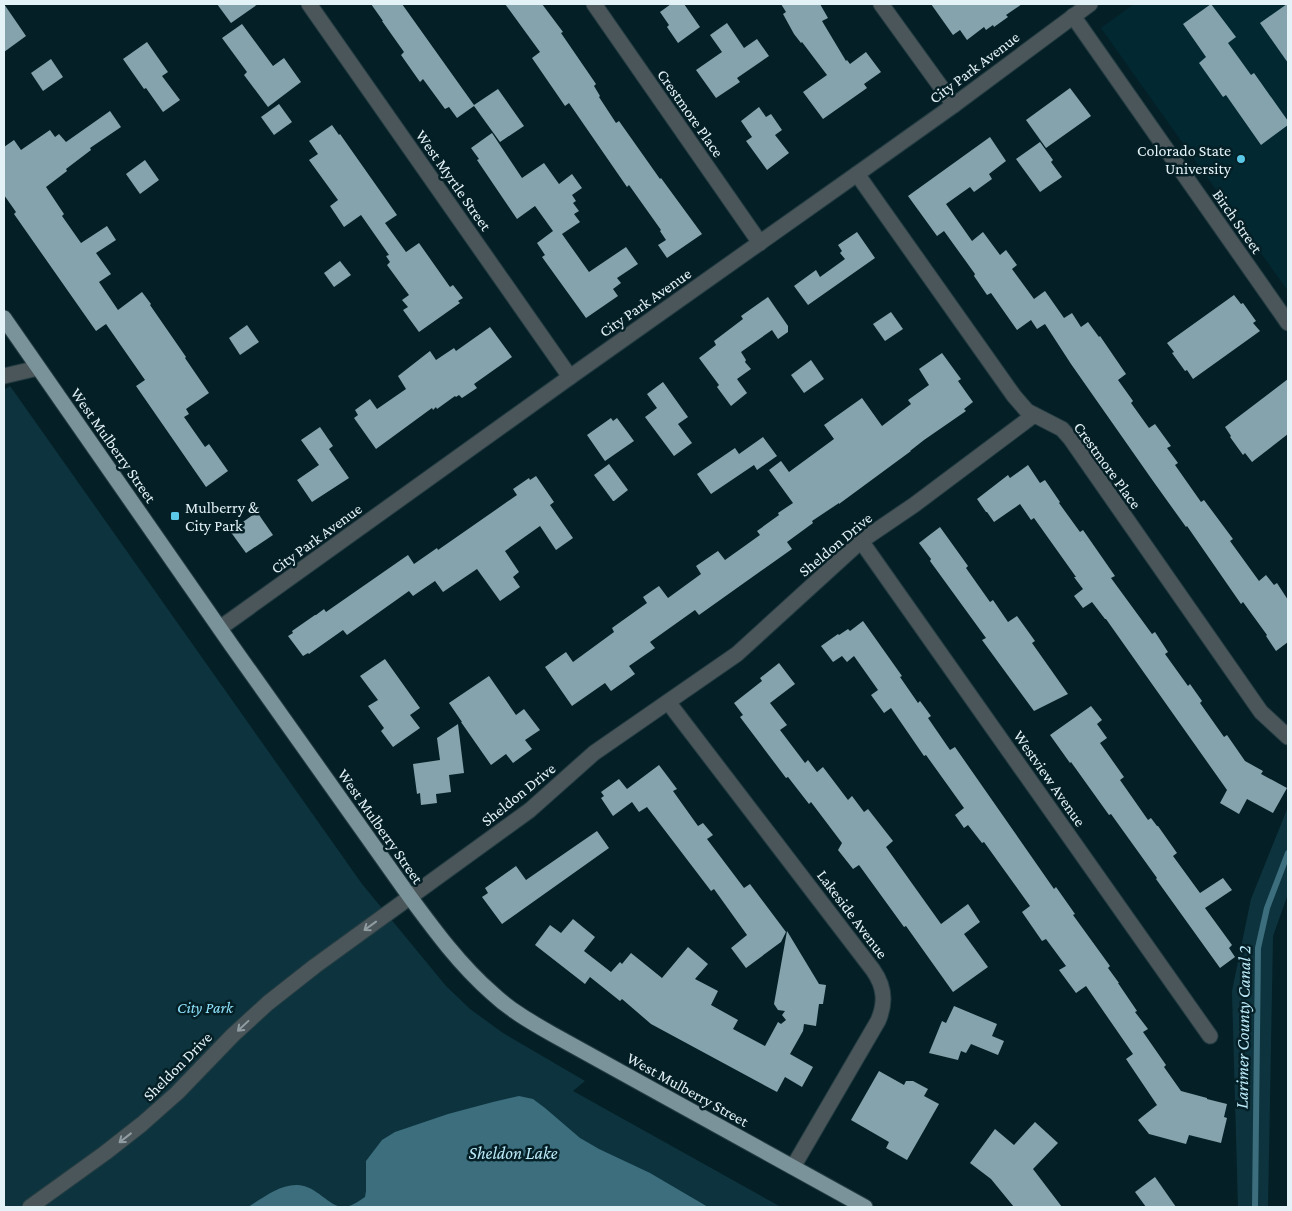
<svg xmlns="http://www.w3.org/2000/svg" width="1292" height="1211" font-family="'Crimson Pro',serif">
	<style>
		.built { fill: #022932 }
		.green { fill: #0d343e }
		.water { fill: #3c6e7d }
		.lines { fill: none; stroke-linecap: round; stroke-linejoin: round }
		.stream { stroke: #3c6e7d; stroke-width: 6 }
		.building { fill: #85a3ac }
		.street-casing { stroke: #243d43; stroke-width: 17 }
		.primary-casing { stroke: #243d43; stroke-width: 17 }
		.street { stroke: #4b565a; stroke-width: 15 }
		.primary { stroke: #7a9299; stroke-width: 15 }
		.oneway { stroke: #8f9ca1 }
		.poi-dot { fill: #5ac8e6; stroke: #051f26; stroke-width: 2 }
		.labels { text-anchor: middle; stroke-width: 5; stroke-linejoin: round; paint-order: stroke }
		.street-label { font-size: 16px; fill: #e3f2f7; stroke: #051f26 }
		.poi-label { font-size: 16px; fill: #e3f2f7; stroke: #051f26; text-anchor: end }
		.park-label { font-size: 16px; font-style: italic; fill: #90e4fd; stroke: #051f26 }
		.water-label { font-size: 18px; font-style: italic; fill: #bbeaf9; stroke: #051f26 }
	</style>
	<rect width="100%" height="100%" fill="#051f26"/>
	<polygon class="built" points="1134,4 1288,4 1288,291 1101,28"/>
	<g class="green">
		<polygon points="10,386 362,884 446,986 470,1009 503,1033 585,1081 573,1091 781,1207 4,1207 4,390"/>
		<polygon points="1288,807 1288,894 1273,936 1268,1207 1238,1207 1232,991 1251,899"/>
	</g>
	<path class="water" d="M 519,1096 L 533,1099 L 545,1108 L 580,1138 L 599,1149 L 650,1173 L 708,1207 L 248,1207 C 263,1198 280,1184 298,1185 C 317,1186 329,1207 343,1207 C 351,1207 359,1201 365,1197 L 366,1191 L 366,1161 L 382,1140 L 395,1132 L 448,1114 L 493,1102 Z"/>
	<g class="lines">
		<polyline class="stream" points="1255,1207 1258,948 1267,908 1288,853"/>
	</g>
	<g class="building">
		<polygon points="4,4 26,36 4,52"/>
		<polygon points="217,4 258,4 231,23"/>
		<polygon points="371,4 402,4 474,105 498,89 524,126 500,142 474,106 457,118 449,107 445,109 423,79 420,82 401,55 404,52 382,21 383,21"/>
		<polygon points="505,4 542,4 563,32 561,33 596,84 594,86 600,96 599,97 616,123 619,121 648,162 660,179 661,178 702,234 667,258 658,245 666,240 660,231 661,230 629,185 627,187 569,103 565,106 532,58 540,52"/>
		<polygon points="671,4 684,4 700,27 678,43 667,27 669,25 660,12"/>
		<polygon points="781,4 820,4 828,18 822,21 846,61 847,60 850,64 866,52 881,72 864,84 867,88 823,119 803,92 827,75 802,42 801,43 794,34 783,14 786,12"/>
		<polygon points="931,4 1022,4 1006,15 1008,17 994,27 993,25 986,30 984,27 967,40 960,30 953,35"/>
		<polygon points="1211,4 1236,37 1228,43 1251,75 1254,73 1288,121 1288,125 1261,145 1226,95 1223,97 1199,63 1206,57 1183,24"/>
		<polygon points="1287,4 1288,4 1288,63 1260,23"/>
		<polygon points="727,23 744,48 757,39 769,56 737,78 740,82 716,98 696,70 722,52 710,35"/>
		<polygon points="242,24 273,66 284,58 301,82 268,107 244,75 247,72 222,38"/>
		<polygon points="147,42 168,72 162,76 180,100 163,112 146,88 144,89 123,59"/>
		<polygon points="51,59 63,77 43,91 31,73"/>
		<polygon points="1070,88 1091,116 1046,148 1026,120"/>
		<polygon points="279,104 292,122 274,135 261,117"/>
		<polygon points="759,107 766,117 771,114 782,130 775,135 789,153 767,170 746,141 752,137 741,121"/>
		<polygon points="110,111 121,127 90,148 91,150 66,169 67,171 46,187 64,214 62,216 81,243 107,226 116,240 96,253 111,274 99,282 118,310 142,292 151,304 150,305 186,357 185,358 209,393 186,409 189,414 184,417 205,447 209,444 228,471 206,487 136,386 145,380 106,324 96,331 14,214 16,212 4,195 4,147 14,140 21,150 50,130 55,137 59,134 66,142"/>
		<polygon points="332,125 339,135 340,134 397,215 385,223 406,252 419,243 450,287 453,285 463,298 458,301 460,303 419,332 403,310 408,307 402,300 409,295 387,265 390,262 386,256 389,255 361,215 344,227 330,206 338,200 309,160 318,154 309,141"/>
		<polygon points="492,133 522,178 544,163 559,184 572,174 582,188 572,195 576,201 573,203 579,211 574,214 580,222 562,234 589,272 626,247 638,264 617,278 621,283 613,289 618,296 586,318 542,257 545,255 537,243 553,231 535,206 517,219 477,160 479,159 471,148"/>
		<polygon points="990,137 1006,161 989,174 992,179 974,192 970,187 946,204 972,241 983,232 1000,255 1006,250 1017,265 1012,269 1034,299 1045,291 1064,318 1072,313 1081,327 1088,322 1099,337 1100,336 1126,374 1118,380 1133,401 1131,403 1149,428 1155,424 1171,446 1167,448 1178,463 1175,465 1201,502 1204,500 1233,539 1230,541 1259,581 1266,575 1274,585 1277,583 1288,600 1288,642 1276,651 1266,636 1267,635 1243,602 1241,604 1187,526 1186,527 1153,481 1071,364 1045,324 1037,329 1031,320 1017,330 991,293 987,295 974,276 975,274 944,231 937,236 908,196"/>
		<polygon points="1040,142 1053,160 1051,162 1062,177 1040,192 1016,159"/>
		<polygon points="145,160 159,180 140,194 126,174"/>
		<polygon points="857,232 875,258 808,305 794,286 816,270 820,277 845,259 840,253 842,251 838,245"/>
		<polygon points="340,261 351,275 334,287 324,273"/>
		<polygon points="1234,295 1241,304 1243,303 1256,321 1253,323 1260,331 1193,379 1187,370 1185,371 1172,353 1174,352 1167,343"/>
		<polygon points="768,297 788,326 788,332 778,339 772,330 741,352 746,360 745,362 751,369 737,379 747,393 731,406 717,387 719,385 699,358 716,345 714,341 743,319 741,316"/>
		<polygon points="891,312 903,329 885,341 873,324"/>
		<polygon points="247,325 259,342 240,355 229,338"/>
		<polygon points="490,327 512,357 474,384 477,388 462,398 459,395 456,397 455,396 437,409 436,407 433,410 432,408 376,449 354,418 358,415 355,410 370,399 377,409 406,389 398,376 430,351 436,360 454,348 456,351"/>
		<polygon points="942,353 961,379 958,381 973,402 964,409 966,411 924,440 910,451 911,451 839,504 839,503 812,521 813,523 787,542 792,549 699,615 695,610 650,642 655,648 629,666 635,674 611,691 605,683 572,706 545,667 566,652 573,662 614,632 612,628 647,603 643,597 659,586 668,598 701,574 696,566 718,551 725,560 760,535 757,531 779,515 778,513 793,503 769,470 781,461 789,472 834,439 824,425 862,398 882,426 911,404 908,400 929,385 919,369"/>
		<polygon points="811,360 824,379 804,393 791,375"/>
		<polygon points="1288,379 1288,434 1252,462 1245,453 1243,455 1230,437 1231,436 1225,427"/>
		<polygon points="663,382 688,417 678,424 692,443 674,456 645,417 657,408 647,394"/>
		<polygon points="611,418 613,421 617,418 634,441 605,461 587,435"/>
		<polygon points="320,427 333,446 329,449 349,478 312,502 297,480 319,465 301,440"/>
		<polygon points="763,437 777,456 757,470 754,465 711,494 697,474 735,448 739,454"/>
		<polygon points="609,464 628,490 614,501 613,501 594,475"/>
		<polygon points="1028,465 1040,483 1045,480 1060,502 1059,503 1080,532 1083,530 1115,576 1111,578 1152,634 1155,632 1168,652 1165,654 1188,686 1190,684 1202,701 1200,703 1224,737 1227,735 1245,761 1263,771 1261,774 1287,788 1273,813 1247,799 1239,814 1220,803 1227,790 1106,619 1105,619 1092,602 1083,608 1074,596 1083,589 1074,577 1076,577 1034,518 1031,520 1020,504 994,522 987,512 986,512 977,499 1008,475 1010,478"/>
		<polygon points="536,476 554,502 550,505 573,538 556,550 540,526 505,551 519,572 513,577 520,587 500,601 477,569 443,592 435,581 413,596 409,591 347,635 343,630 309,654 308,653 303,656 288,636 293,633 292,631 315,615 316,615 324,609 326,612 408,555 414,564 437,548 438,550 517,495 513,489 529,478 530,480"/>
		<polygon points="257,512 273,535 246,553 230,531"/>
		<polygon points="940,527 968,566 966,568 990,602 993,600 1008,622 1017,616 1035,641 1032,643 1068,694 1034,711 982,640 986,638 930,561 931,559 919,543"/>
		<polygon points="863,621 902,676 900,677 918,703 920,701 931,716 928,718 950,750 955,747 1054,889 1056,887 1075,914 1073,915 1110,966 1108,968 1119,983 1118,983 1137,1011 1135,1012 1148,1029 1143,1032 1166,1065 1164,1067 1181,1091 1207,1098 1207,1099 1227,1104 1224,1117 1227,1118 1221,1143 1189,1135 1186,1144 1149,1134 1138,1120 1157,1105 1126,1059 1133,1054 1086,986 1076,993 1059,970 1066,966 1046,939 1042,941 1022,912 1030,906 984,842 982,843 968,825 964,828 955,815 964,808 926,755 924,756 891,708 884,713 871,695 878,690 854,656 847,662 842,656 833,662 821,646 838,634 839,635 848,629 850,631"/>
		<polygon points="385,659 420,708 410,715 420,728 393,747 381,731 384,728 368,706 378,700 360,676"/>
		<polygon points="779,663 795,684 770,703 787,725 780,730 805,763 808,760 817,772 823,767 848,800 852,796 864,812 868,809 893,841 886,847 941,924 968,904 980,922 964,934 988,967 953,992 906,926 904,927 859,865 853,869 838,850 842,843 811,802 809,804 788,777 786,778 740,717 743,715 734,703 762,681 760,678"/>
		<polygon points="489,676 516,715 524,709 540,730 525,740 532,749 513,763 506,754 491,765 461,722 462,722 449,703"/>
		<polygon points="1091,706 1102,720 1097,724 1107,738 1100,743 1124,777 1120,780 1148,820 1151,818 1157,826 1158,826 1177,853 1173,856 1200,893 1223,878 1232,890 1205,908 1232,945 1229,948 1235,957 1220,968 1156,879 1157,878 1111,814 1109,815 1071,762 1070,763 1050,735"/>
		<polygon points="458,724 464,773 449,775 451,792 436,794 437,803 421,805 420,793 417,794 413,764 440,760 437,738"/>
		<polygon points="659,765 677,789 673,791 698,826 703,823 713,835 707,839 744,888 750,884 786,932 781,942 746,968 731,948 747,935 714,889 711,891 647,807 639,812 632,802 613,816 601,798 604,796 601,792 619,779 627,789"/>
		<polygon points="597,831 609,848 502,924 482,897 488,893 485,888 516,866 526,880"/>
		<polygon points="573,919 595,937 584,951 611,972 620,962 622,964 631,953 662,978 688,947 708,964 695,979 718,991 711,1005 738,1020 733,1029 765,1046 778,1022 781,1024 786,1020 782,1015 785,1011 778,1010 774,1004 787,931 819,984 826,985 823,1004 819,1004 816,1026 804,1024 803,1031 790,1054 813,1067 802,1087 785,1077 777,1092 651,1024 622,999 620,1001 590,977 585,984 535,945 550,925 561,933"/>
		<polygon points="954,1006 997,1024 992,1036 1004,1041 998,1055 971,1044 966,1053 961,1051 958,1060 929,1053 942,1021 946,1023"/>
		<polygon points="879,1071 904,1085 906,1081 913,1081 928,1089 924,1096 939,1104 907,1160 886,1148 889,1142 851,1120"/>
		<polygon points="1035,1122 1058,1143 1033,1169 1062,1207 1014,1207 991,1179 970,1163 995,1129 1014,1145"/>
		<polygon points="1155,1177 1176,1207 1146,1207 1135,1192"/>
	</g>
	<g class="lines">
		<g class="street-casing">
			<g id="street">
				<polyline points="309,4 570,377"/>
				<polyline points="594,4 760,243"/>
				<polyline points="881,4 954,105"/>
				<polyline points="1073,16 1288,323"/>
				<polyline points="857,174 1014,396 1027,411 1062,429 1070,438 1261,712 1288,737"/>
				<polyline points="4,376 38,368"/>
				<polyline points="861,541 1210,1036"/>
				<polyline points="220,628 570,377 857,174 954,105 1090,4"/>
				<path d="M 668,702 L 873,970 C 885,987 886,1003 878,1021 L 793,1167"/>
				<polyline points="30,1207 105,1153 142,1124 177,1093 233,1035 268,1003 315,966 530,810 594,753 737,654 861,541 914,505 1034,415"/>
			</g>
		</g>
		<g class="primary-casing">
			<path id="primary" d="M 4,318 L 232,646 L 410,897 C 435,931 460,965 492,993 C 510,1010 531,1022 552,1034 L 865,1207"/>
		</g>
		<use href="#street" class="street"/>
		<use href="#primary" class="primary"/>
	</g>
	<defs><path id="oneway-shaft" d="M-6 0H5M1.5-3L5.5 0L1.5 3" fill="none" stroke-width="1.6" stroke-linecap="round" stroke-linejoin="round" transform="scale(1.25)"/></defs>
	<g class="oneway">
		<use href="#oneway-shaft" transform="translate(370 926) rotate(144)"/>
		<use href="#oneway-shaft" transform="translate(243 1026) rotate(137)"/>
		<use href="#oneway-shaft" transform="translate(125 1138) rotate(142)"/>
	</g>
	<g class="poi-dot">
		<circle cx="1241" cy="159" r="5"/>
		<rect x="170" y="511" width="10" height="10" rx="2.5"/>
	</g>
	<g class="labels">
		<g class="street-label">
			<text transform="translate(974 67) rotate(-37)" y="6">City Park Avenue</text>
			<text transform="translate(691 113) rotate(55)" y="6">Crestmore Place</text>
			<text transform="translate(454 180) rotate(55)" y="6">West Myrtle Street</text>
			<text transform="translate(1238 221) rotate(55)" y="6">Birch Street</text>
			<text transform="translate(645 302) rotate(-35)" y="6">City Park Avenue</text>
			<text transform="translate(114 445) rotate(55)" y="6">West Mulberry Street</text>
			<text transform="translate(1108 465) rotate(54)" y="6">Crestmore Place</text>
			<text transform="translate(316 538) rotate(-36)" y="6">City Park Avenue</text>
			<text transform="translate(835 544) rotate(-40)" y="6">Sheldon Drive</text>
			<text transform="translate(1050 778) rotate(55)" y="6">Westview Avenue</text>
			<text transform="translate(518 794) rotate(-39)" y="6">Sheldon Drive</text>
			<text transform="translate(381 826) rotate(55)" y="6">West Mulberry Street</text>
			<text transform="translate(853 914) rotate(53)" y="6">Lakeside Avenue</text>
			<text transform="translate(177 1066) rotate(-45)" y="6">Sheldon Drive</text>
			<text transform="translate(688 1089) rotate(29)" y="6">West Mulberry Street</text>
		</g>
		<g class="poi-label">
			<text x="1231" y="156">Colorado State<tspan x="1231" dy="18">University</tspan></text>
			<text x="185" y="513" text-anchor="start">Mulberry &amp;<tspan x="185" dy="18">City Park</tspan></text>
		</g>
		<g class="park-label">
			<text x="205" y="1013">City Park</text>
		</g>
		<g class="water-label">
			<text transform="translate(1243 1027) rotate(-89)" y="6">Larimer County Canal 2</text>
			<text x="513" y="1159">Sheldon Lake</text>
		</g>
	</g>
	<rect width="1292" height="1211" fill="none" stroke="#e3f2f7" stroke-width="10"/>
</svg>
